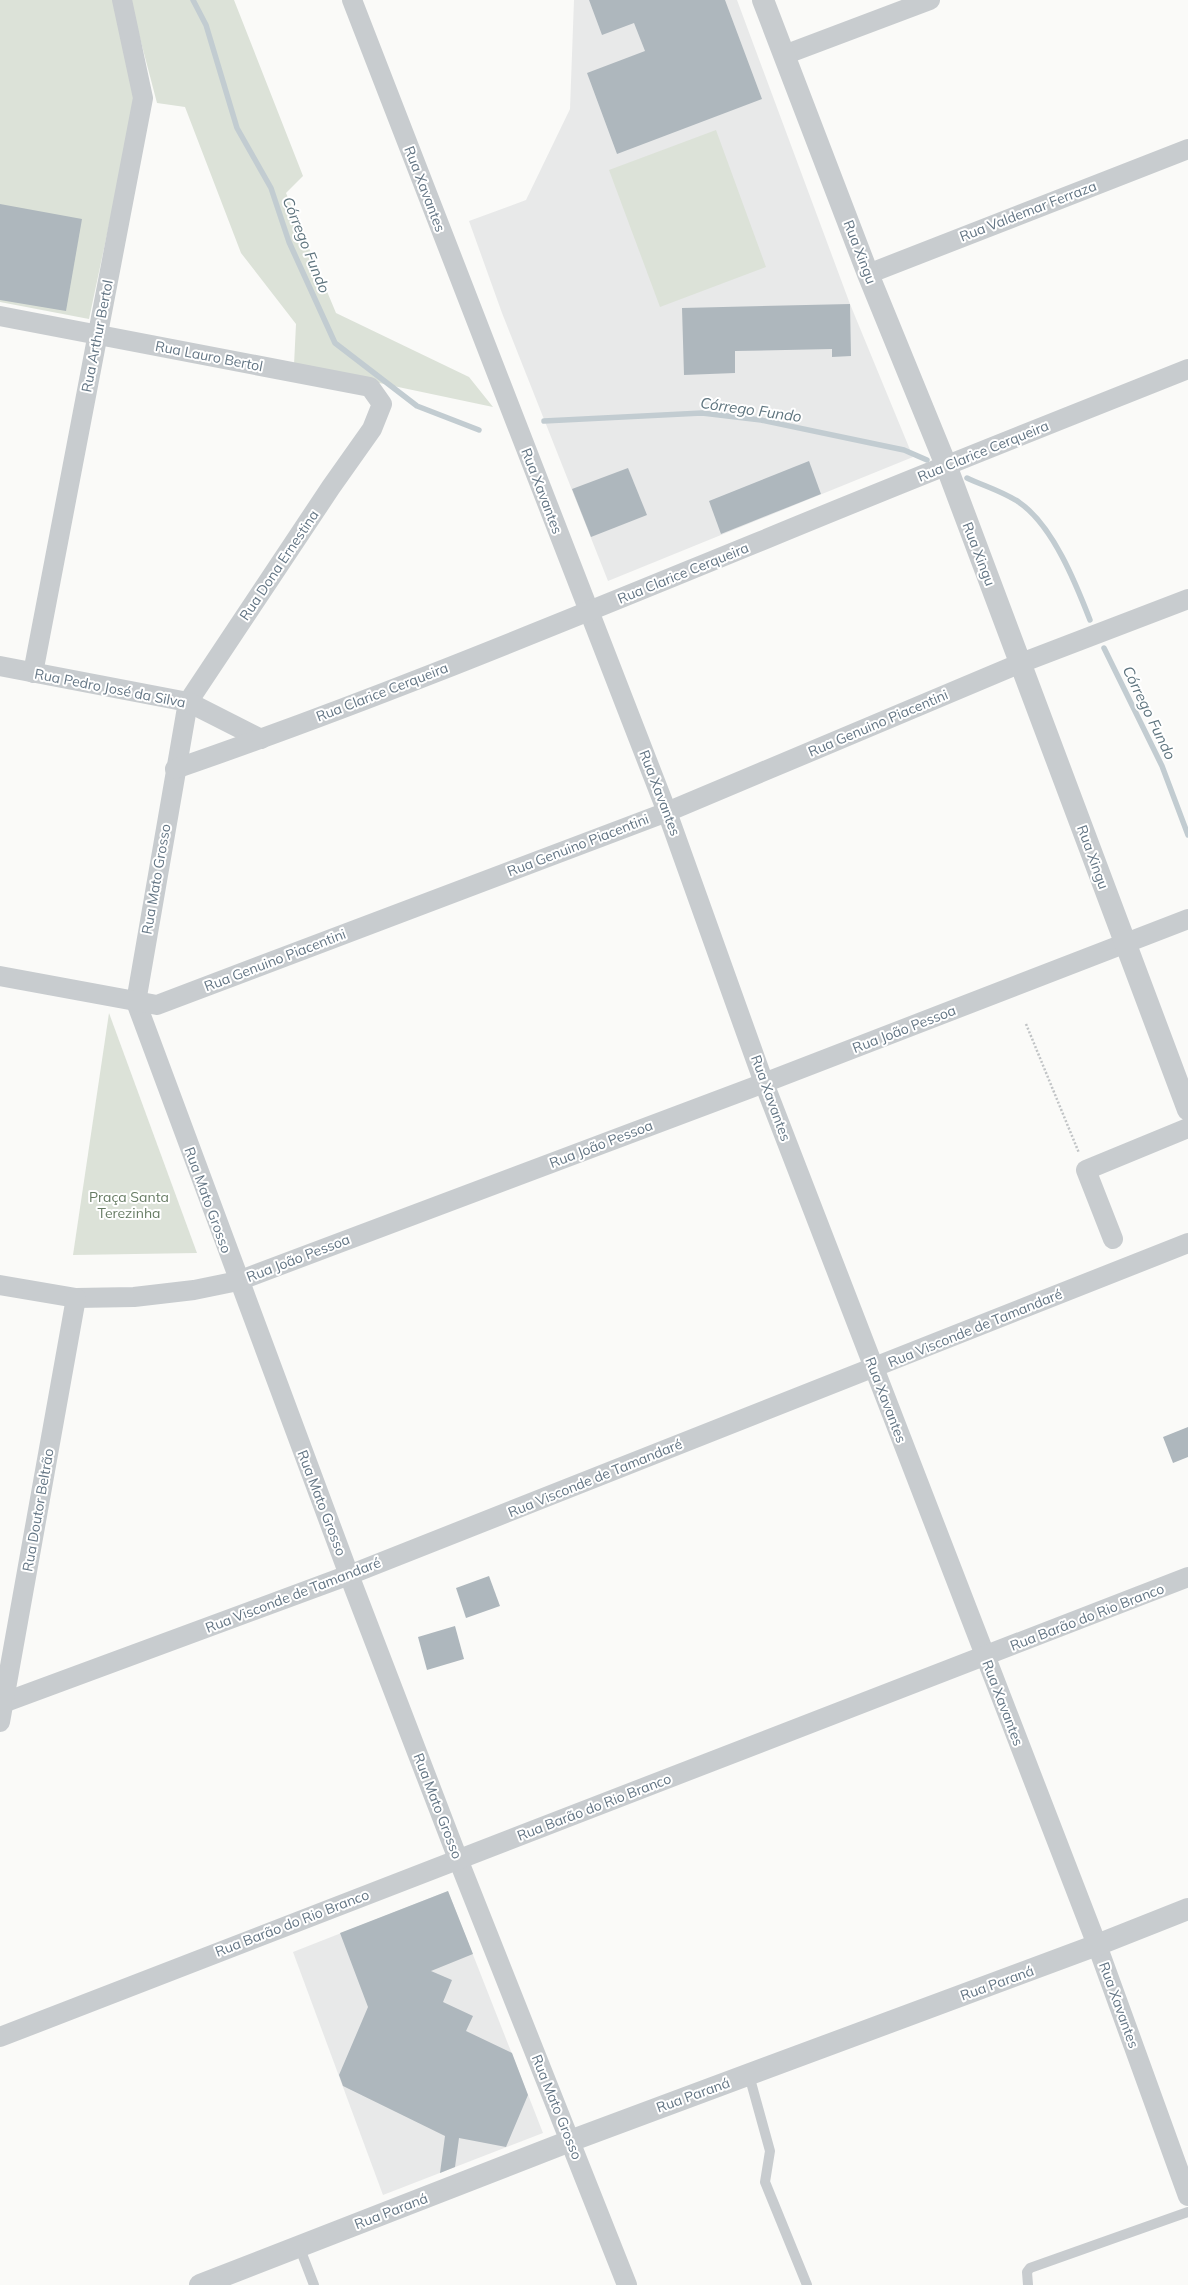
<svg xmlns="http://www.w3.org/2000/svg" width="1188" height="2285" font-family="Mulish,sans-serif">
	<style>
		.built { fill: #e8e9e9 }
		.green { fill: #dce2d8 }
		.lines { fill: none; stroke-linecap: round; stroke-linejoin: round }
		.stream { stroke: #c2ccd1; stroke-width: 5.5 }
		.building { fill: #aeb7bd }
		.path { stroke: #c1c4c6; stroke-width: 2.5; stroke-dasharray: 2 2; stroke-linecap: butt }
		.service { stroke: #c8cccf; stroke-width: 10 }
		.minor { stroke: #c8cccf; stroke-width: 20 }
		.tertiary { stroke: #c8cccf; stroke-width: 22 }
		.labels { text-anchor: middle; stroke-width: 4; stroke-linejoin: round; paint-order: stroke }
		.street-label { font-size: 14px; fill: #637584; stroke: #fff }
		.park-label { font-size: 14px; fill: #667b63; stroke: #fff }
		.water-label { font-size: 15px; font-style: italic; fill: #5e747e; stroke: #fff }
	</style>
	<rect width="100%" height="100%" fill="#fafaf8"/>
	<g class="built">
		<polygon points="574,0 737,0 850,304 913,457 608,581 502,313 469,221 526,200 570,109"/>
		<polygon points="448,1891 543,2133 383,2195 293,1952"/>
	</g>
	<g class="green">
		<polygon points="0,0 118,0 136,98 89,319 0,302"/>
		<polygon points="130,0 234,0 303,176 286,193 336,313 469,377 493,407 294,365 296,324 241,253 185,107 157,103"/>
		<polygon points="716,130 766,267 660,307 609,170"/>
		<polygon points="109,1013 197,1253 73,1255"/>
	</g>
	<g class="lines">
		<g class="stream">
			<polyline points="193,0 206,25 237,128 271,188 289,242 335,343 417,406 479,430"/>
			<polyline points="544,421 702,413 761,420 904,450 927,460"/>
			<path d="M 967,478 C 984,486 1005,492 1020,503 C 1053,526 1076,584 1090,620"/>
			<polyline points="1104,648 1162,766 1188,835"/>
		</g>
	</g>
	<g class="building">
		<polygon points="589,0 725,0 762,99 617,154 587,73 645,51 634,23 602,35"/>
		<polygon points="0,204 82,219 66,311 0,300"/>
		<polygon points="850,304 851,356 832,357 832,349 735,351 735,373 684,375 682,308"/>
		<polygon points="809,461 821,494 721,534 709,501"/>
		<polygon points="628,468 647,515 591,537 572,489"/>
		<polygon points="1188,1427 1188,1457 1173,1463 1163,1437"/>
		<polygon points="489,1576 500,1606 466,1618 456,1588"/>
		<polygon points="455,1626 464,1659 427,1670 418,1637"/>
		<polygon points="448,1891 473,1954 431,1971 452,1980 443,2002 473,2016 466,2031 512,2053 528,2095 506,2147 459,2138 455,2167 440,2173 445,2136 343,2086 339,2075 368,2007 340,1933"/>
	</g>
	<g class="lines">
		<polyline class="path" points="1026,1024 1079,1153"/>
		<g class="service">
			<polyline points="749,2075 770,2151 765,2182 807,2285"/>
			<polyline points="299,2246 314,2285"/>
			<polyline points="1028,2285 1027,2272 1030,2268 1188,2212"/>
		</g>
		<g class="minor">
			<polyline points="352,0 667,812 764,1083 1097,1945 1188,2196"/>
			<polyline points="784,55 930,0"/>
			<polyline points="868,274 1188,149"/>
			<polyline points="0,316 370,387 382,404 372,429 331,487 188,702 136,1002 349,1575 458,1859 627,2285"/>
			<polyline points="0,666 188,702 261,739"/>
			<polyline points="33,673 143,98 122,0"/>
			<path d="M 175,769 C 373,701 567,620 761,541 C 903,482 1045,426 1188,369"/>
			<polyline points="0,976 157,1005 667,812 1021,663 1188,599"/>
			<polyline points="1113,1239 1086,1170 1188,1128"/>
			<polyline points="0,1285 76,1298 134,1297 194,1290 238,1281 764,1083 1188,919"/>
			<polyline points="0,1704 349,1575 1188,1243"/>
			<polyline points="0,1722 76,1298"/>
			<polyline points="0,2037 1188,1577"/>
		</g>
		<g class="tertiary">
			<polyline points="763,0 868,274 946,465 1188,1110"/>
			<polyline points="200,2285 570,2141 1097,1945 1188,1909"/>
		</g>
	</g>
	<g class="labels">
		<g class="street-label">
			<text transform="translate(425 189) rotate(69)" y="5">Rua Xavantes</text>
			<text transform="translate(1028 211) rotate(-21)" y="5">Rua Valdemar Ferraza</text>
			<text transform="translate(860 252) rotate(69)" y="5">Rua Xingu</text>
			<text transform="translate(97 336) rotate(-79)" y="5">Rua Arthur Bertol</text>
			<text transform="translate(209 356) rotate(11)" y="5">Rua Lauro Bertol</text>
			<text transform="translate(983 451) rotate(-22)" y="5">Rua Clarice Cerqueira</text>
			<text transform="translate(542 491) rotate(69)" y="5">Rua Xavantes</text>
			<text transform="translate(979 554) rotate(69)" y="5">Rua Xingu</text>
			<text transform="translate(279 565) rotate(-56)" y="5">Rua Dona Ernestina</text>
			<text transform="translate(683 573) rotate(-22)" y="5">Rua Clarice Cerqueira</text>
			<text transform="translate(110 688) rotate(11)" y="5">Rua Pedro José da Silva</text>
			<text transform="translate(382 692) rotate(-21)" y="5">Rua Clarice Cerqueira</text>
			<text transform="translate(878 723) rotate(-23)" y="5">Rua Genuino Piacentini</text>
			<text transform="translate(660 793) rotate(69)" y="5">Rua Xavantes</text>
			<text transform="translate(578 845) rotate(-21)" y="5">Rua Genuino Piacentini</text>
			<text transform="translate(1093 857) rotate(70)" y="5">Rua Xingu</text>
			<text transform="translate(156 879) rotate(-80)" y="5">Rua Mato Grosso</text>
			<text transform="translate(275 960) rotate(-21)" y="5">Rua Genuino Piacentini</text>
			<text transform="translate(904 1029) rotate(-21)" y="5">Rua João Pessoa</text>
			<text transform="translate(771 1098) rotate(70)" y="5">Rua Xavantes</text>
			<text transform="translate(601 1144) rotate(-21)" y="5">Rua João Pessoa</text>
			<text transform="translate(208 1200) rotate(70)" y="5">Rua Mato Grosso</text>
			<text transform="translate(298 1258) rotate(-21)" y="5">Rua João Pessoa</text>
			<text transform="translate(975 1328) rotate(-22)" y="5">Rua Visconde de Tamandaré</text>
			<text transform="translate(886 1400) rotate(69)" y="5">Rua Xavantes</text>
			<text transform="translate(595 1478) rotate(-22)" y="5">Rua Visconde de Tamandaré</text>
			<text transform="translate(322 1503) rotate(69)" y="5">Rua Mato Grosso</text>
			<text transform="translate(38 1510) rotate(-80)" y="5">Rua Doutor Beltrão</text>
			<text transform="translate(293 1595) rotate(-21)" y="5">Rua Visconde de Tamandaré</text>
			<text transform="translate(1087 1617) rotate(-21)" y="5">Rua Barão do Rio Branco</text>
			<text transform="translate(1003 1703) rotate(69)" y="5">Rua Xavantes</text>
			<text transform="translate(438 1806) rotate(69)" y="5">Rua Mato Grosso</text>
			<text transform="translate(594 1807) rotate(-21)" y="5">Rua Barão do Rio Branco</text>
			<text transform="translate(292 1923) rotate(-21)" y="5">Rua Barão do Rio Branco</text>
			<text transform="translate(997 1983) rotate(-20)" y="5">Rua Paraná</text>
			<text transform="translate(1119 2005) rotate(70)" y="5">Rua Xavantes</text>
			<text transform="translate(693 2095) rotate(-20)" y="5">Rua Paraná</text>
			<text transform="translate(557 2107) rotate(68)" y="5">Rua Mato Grosso</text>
			<text transform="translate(391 2211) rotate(-21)" y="5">Rua Paraná</text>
		</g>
		<g class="park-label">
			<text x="129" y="1202">Praça Santa<tspan x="129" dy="16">Terezinha</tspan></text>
		</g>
		<g class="water-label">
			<text transform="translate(306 245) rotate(68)" y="5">Córrego Fundo</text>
			<text transform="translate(751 410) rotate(8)" y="5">Córrego Fundo</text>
			<text transform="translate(1149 713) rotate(64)" y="5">Córrego Fundo</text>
		</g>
	</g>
</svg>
